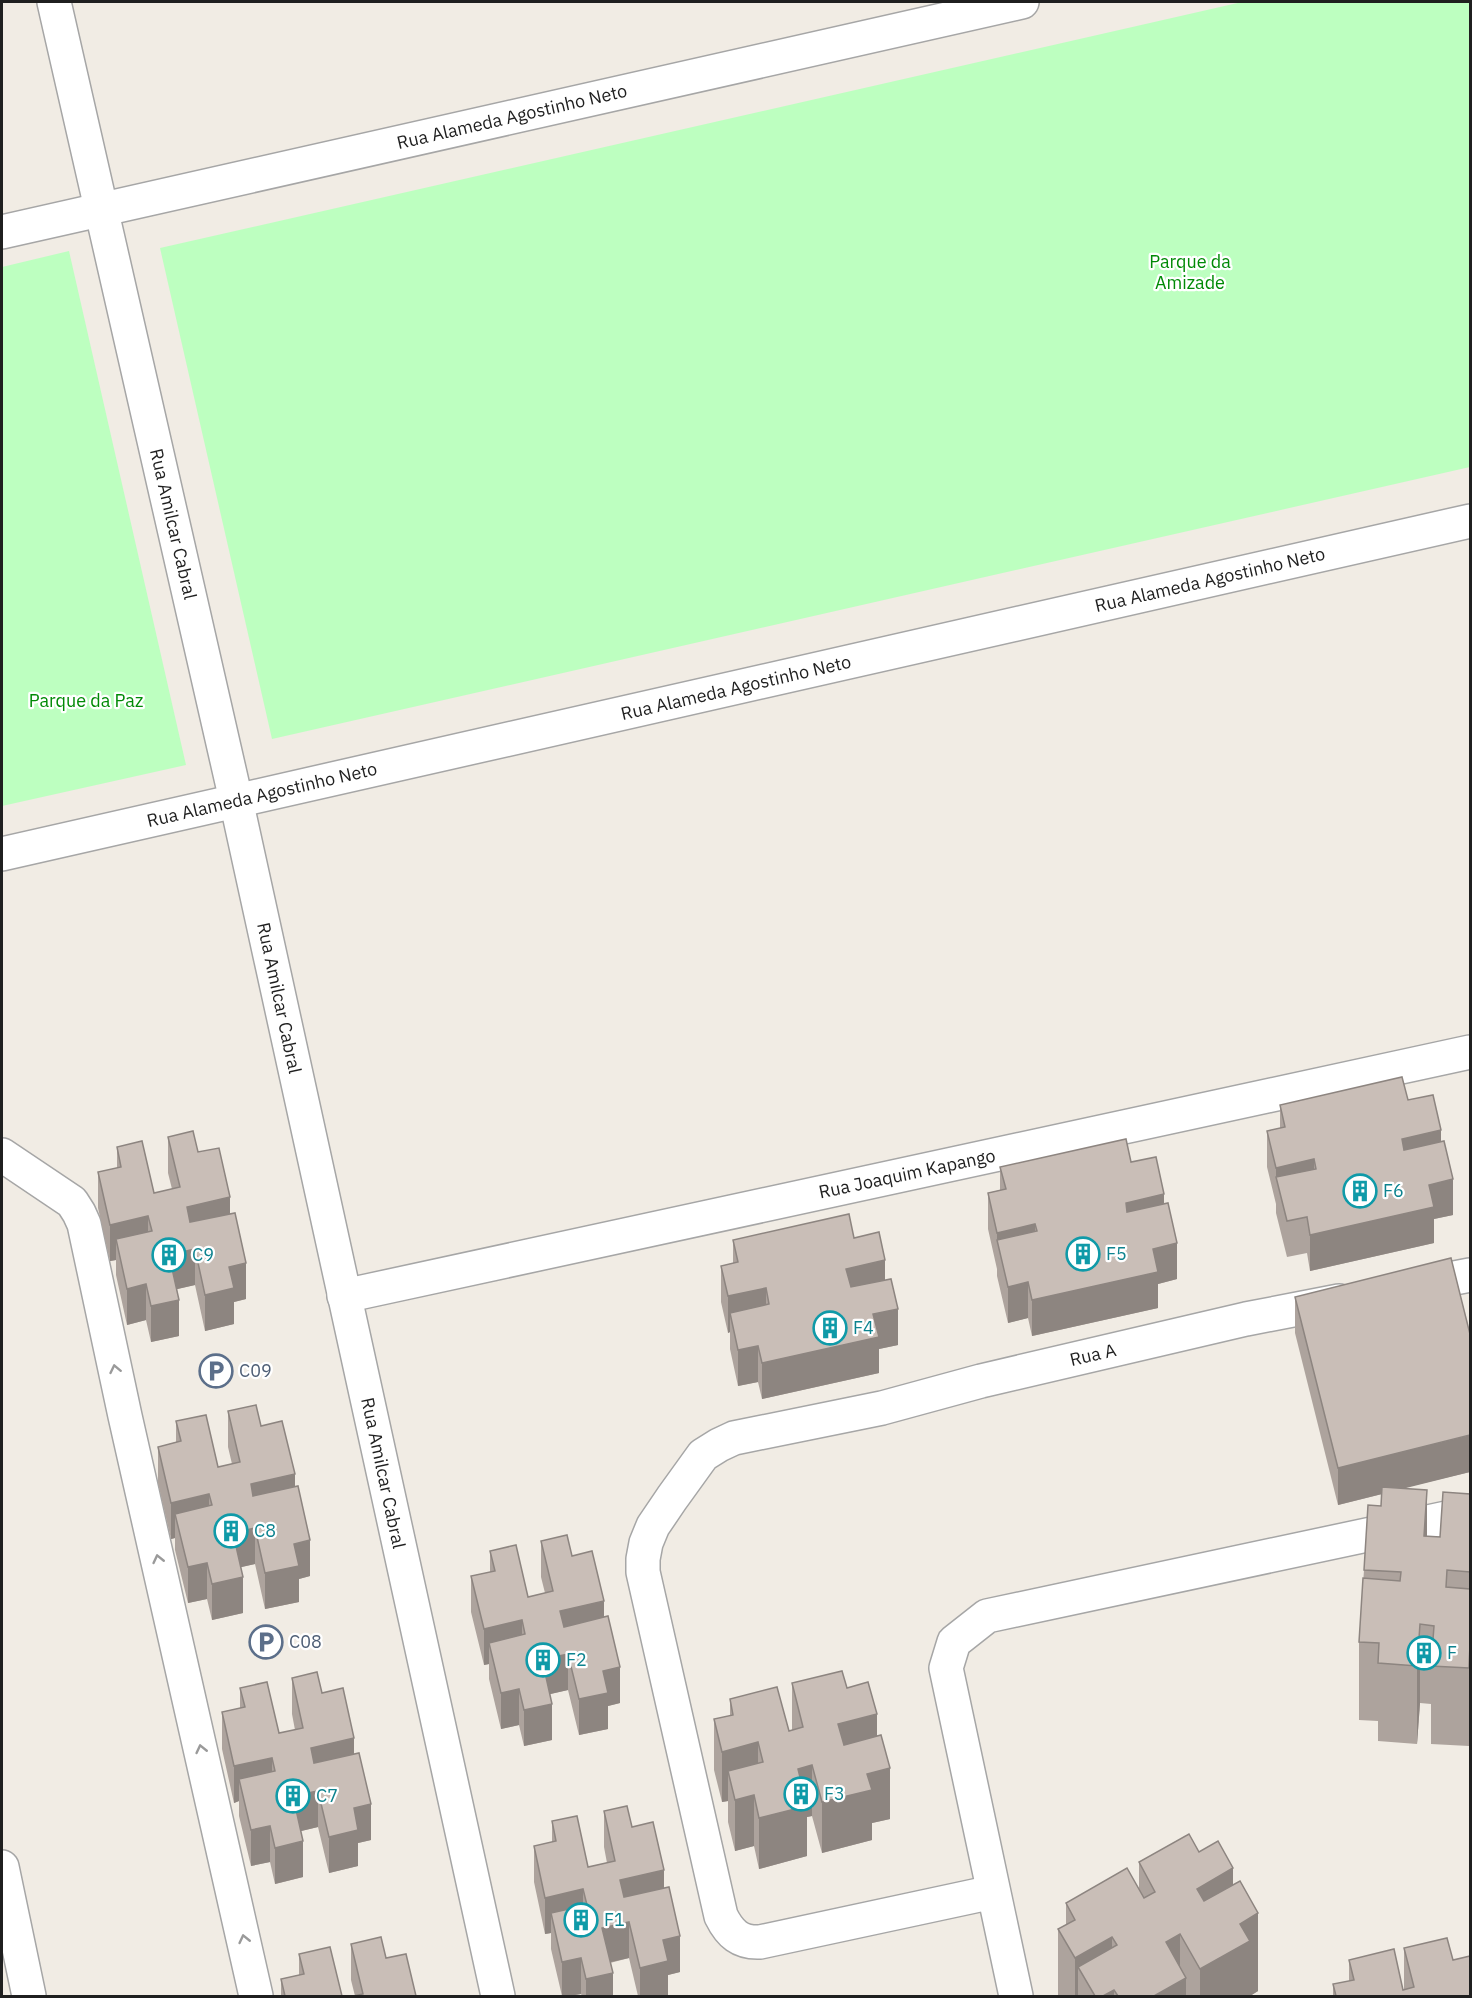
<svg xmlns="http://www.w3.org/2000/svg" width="1472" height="1998" font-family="'IBM Plex Sans',sans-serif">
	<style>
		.park { fill: #bdffc0 }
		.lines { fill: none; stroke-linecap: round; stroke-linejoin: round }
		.minor-casing { stroke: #a6a6a6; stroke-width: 36 }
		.minor { stroke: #fff; stroke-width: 33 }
		.wall { fill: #ada39d }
		.shaded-wall { fill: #8d8580 }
		.building { fill: #c9beb7; stroke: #8d8580; stroke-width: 1.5 }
		.oneway { stroke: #9a9a9a }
		.labels { text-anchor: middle; stroke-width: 4.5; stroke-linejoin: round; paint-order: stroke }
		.street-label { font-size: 18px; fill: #1f1f1f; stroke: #fff }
		.park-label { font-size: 18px; fill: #008a06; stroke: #fff }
		.culture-label { font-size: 18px; fill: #0d838f; stroke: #fff; text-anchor: start }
		.service-label { font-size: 18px; fill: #4e5e75; stroke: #fff; text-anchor: start }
	</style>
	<rect width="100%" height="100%" fill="#f1ece4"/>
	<g class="park">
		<polygon points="1242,2 1470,2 1470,467 272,739 160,248"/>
		<polygon points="69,251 186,765 2,806 2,267"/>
	</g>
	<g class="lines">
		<g class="minor-casing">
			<g id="minor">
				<polyline points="54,2 236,800 498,1996"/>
				<polyline points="2,232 1022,2"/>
				<polyline points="2,854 1470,521"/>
				<polyline points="2,1155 72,1202 79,1213 84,1224 125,1416 256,1996"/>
				<polyline points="1413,1286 1470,1275"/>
				<polyline points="344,1296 1470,1052"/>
				<polyline points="2,1867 29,1996"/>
				<path d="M 993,1892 L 760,1942 C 740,1943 730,1934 721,1916 L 643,1572 L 643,1559 L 646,1543 L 653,1526 L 672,1498 L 703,1455 L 719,1445 L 734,1438 L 882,1408 L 981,1381 L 1246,1319 L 1339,1301"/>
				<polyline points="1016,1996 946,1668 954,1642 987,1616 1470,1513"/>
			</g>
		</g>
		<use href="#minor" class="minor"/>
	</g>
	<g class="wall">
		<polygon points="1408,1100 1441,1142 1453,1215 1434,1219 1434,1243 1310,1271 1307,1253 1287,1257 1276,1213 1276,1204 1267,1167 1267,1131 1280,1128 1280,1105"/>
		<polygon points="168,1137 198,1152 230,1214 246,1299 234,1302 234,1324 205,1331 195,1285 177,1289 179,1336 151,1342 146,1320 127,1325 116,1275 116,1260 110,1261 98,1208 98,1172 117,1168 117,1147 154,1193 172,1189 168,1173"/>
		<polygon points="1131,1162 1164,1204 1177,1279 1158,1284 1158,1308 1032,1336 1028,1318 1008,1323 997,1276 997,1269 988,1229 988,1193 1000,1190 1000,1167"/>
		<polygon points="854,1238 885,1280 898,1345 879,1349 879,1373 762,1399 758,1382 738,1386 730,1349 730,1332 728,1333 721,1302 721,1266 733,1263 733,1240"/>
		<polygon points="1295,1297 1470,1472 1403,1488 1427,1536 1440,1537 1470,1494 1470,1723 1469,1746 1431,1744 1431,1704 1420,1703 1417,1744 1378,1741 1378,1721 1359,1720 1359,1642 1364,1570 1381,1506 1382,1494 1338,1505 1295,1333"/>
		<polygon points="228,1411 261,1426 295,1487 310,1576 299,1579 299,1602 265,1609 255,1564 241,1567 243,1613 212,1620 207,1599 188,1603 175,1550 175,1538 171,1539 158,1483 158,1447 176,1442 176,1421 218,1467 232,1464 228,1447"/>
		<polygon points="541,1541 572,1556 604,1617 620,1703 608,1706 608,1729 579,1735 568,1690 550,1694 552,1740 524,1746 519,1725 501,1729 489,1679 489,1664 484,1665 471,1612 471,1576 490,1572 490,1551 528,1597 545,1593 541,1577"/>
		<polygon points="292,1678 322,1693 354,1754 371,1840 358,1843 358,1866 329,1873 318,1827 301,1831 303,1877 275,1884 270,1862 251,1866 239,1816 239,1801 234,1803 222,1749 222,1712 240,1708 240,1688 279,1733 295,1730 292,1714"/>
		<polygon points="792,1683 847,1688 877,1737 890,1819 872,1823 872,1840 822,1853 812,1816 807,1817 807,1856 759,1869 754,1846 735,1851 728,1822 728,1801 722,1802 714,1770 714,1719 730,1716 730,1699 789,1731 792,1730"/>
		<polygon points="604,1811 632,1827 664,1888 680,1972 668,1975 668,1996 638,1996 629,1958 610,1963 613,1996 582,1996 581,1994 569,1996 562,1996 551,1949 551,1933 545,1934 534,1882 534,1846 552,1842 552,1821 588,1867 607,1863 604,1847"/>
		<polygon points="1199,1852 1233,1885 1258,1991 1250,1996 1058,1996 1058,1929 1066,1925 1066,1903 1139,1888 1139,1862"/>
		<polygon points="351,1944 386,1958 416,1996 355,1996 351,1980"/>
		<polygon points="1404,1948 1453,1960 1470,1996 1333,1996 1333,1984 1349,1981 1349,1960 1404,1990"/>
		<polygon points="299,1954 342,1996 281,1996 281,1979 299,1975"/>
	</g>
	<g class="shaded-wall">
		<polygon points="1441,1130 1441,1166 1402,1175 1402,1139"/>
		<polygon points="1314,1159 1314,1196 1276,1177 1276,1204 1276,1168"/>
		<polygon points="1453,1179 1453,1215 1434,1219 1434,1243 1310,1271 1310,1235 1429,1185"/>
		<polygon points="1164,1194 1164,1231 1126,1239 1126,1203"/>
		<polygon points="230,1197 230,1233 187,1243 187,1207"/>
		<polygon points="148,1216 148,1252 116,1239 116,1260 110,1261 110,1225"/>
		<polygon points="1035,1224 1035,1260 997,1240 997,1269 997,1233"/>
		<polygon points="1177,1243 1177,1279 1158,1284 1158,1308 1032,1336 1032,1300 1153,1249"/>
		<polygon points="195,1249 195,1285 169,1291 169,1255"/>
		<polygon points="885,1260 885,1296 846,1305 846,1269"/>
		<polygon points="246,1263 246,1299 234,1302 234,1324 205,1331 205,1295 229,1267"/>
		<polygon points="1028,1282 1028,1318 1008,1323 1008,1287"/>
		<polygon points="146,1284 146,1320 127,1325 127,1289"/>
		<polygon points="766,1288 766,1324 730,1313 730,1332 728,1333 728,1296"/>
		<polygon points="179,1300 179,1336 151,1342 151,1306"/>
		<polygon points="898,1309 898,1345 879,1349 879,1373 762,1399 762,1363 873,1314"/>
		<polygon points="758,1346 758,1382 738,1386 738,1350"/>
		<polygon points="1470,1435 1470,1472 1338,1505 1338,1468"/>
		<polygon points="295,1474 295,1510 251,1520 251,1484"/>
		<polygon points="1427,1490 1427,1568 1424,1536"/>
		<polygon points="209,1494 209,1531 175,1514 175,1538 171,1539 171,1503"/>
		<polygon points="255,1528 255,1564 233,1569 233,1533"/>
		<polygon points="310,1540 310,1576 299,1579 299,1602 265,1609 265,1573 294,1544"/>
		<polygon points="207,1563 207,1599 188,1603 188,1567"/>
		<polygon points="243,1577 243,1613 212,1620 212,1584"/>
		<polygon points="604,1601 604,1637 560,1647 560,1611"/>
		<polygon points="522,1620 522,1657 489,1643 489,1664 484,1665 484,1629"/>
		<polygon points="1420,1624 1420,1703 1417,1744 1417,1666"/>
		<polygon points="1470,1644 1470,1723 1469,1746 1469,1668"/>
		<polygon points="568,1654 568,1690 542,1696 542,1659"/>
		<polygon points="620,1667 620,1703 608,1706 608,1729 579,1735 579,1699 603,1671"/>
		<polygon points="519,1689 519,1725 501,1729 501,1693"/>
		<polygon points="552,1704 552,1740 524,1746 524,1710"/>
		<polygon points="877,1714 877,1765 838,1774 838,1724"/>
		<polygon points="354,1738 354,1774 311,1784 311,1748"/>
		<polygon points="758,1742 758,1792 728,1771 728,1801 722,1802 722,1752"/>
		<polygon points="272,1758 272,1794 239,1779 239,1801 234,1803 234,1766"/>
		<polygon points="812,1765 812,1816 807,1817 807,1856 759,1869 759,1818 798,1769"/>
		<polygon points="890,1768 890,1819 872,1823 872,1840 822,1853 822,1802 867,1774"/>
		<polygon points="318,1791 318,1827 293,1833 293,1796"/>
		<polygon points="754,1795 754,1846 735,1851 735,1800"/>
		<polygon points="371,1804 371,1840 358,1843 358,1866 329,1873 329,1837 354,1808"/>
		<polygon points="270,1826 270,1862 251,1866 251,1830"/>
		<polygon points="303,1841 303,1877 275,1884 275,1848"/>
		<polygon points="1233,1868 1233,1947 1198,1967 1197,1889"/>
		<polygon points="664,1870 664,1906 620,1916 620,1880"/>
		<polygon points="583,1889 583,1925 551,1913 551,1933 545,1934 545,1898"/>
		<polygon points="1258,1913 1258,1991 1250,1996 1200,1996 1200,1969 1240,1924"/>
		<polygon points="629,1922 629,1958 602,1964 602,1928"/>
		<polygon points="1180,1934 1180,1982 1186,1978 1186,1996 1154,1996 1166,1942"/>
		<polygon points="680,1936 680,1972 668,1975 668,1996 640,1996 640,1968 663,1940"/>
		<polygon points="1112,1937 1112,1991 1114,1990 1114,1996 1095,1996 1078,1967 1078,1996 1075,1996 1075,1958"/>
		<polygon points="581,1958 581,1994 569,1996 562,1996 562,1962"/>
		<polygon points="613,1973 613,1996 586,1996 586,1979"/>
	</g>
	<g class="building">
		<polygon points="1402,1077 1408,1100 1433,1095 1441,1130 1402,1139 1404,1150 1444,1141 1453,1179 1429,1185 1434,1207 1310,1235 1307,1217 1287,1221 1276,1177 1316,1169 1314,1159 1276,1168 1267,1131 1285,1127 1280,1105"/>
		<polygon points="193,1131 198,1152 219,1148 230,1197 187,1207 190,1222 235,1213 246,1263 229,1267 234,1288 205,1295 195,1249 169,1255 179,1300 151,1306 146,1284 127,1289 116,1239 152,1231 148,1216 110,1225 98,1172 121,1167 117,1147 142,1141 154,1193 180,1187 168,1137"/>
		<polygon points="1126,1139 1131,1162 1156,1157 1164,1194 1126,1203 1127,1212 1168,1203 1177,1243 1153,1249 1158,1272 1032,1300 1028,1282 1008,1287 997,1240 1037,1231 1035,1224 997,1233 988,1193 1006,1189 1000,1167"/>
		<polygon points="849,1214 854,1238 879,1232 885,1260 846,1269 851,1287 891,1279 898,1309 873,1314 879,1337 762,1363 758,1346 738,1350 730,1313 769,1304 766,1288 728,1296 721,1266 738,1262 733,1240"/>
		<polygon points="1451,1258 1470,1334 1470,1435 1338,1468 1295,1297"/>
		<polygon points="256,1405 261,1426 282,1421 295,1474 251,1484 253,1496 298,1486 310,1540 294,1544 299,1566 265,1573 255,1528 233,1533 243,1577 212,1584 207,1563 188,1567 175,1514 212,1505 209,1494 171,1503 158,1447 181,1441 176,1421 206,1415 218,1467 240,1462 228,1411"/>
		<polygon points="1382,1487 1427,1490 1424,1536 1440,1537 1443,1492 1470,1494 1470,1572 1447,1570 1446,1587 1470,1589 1470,1644 1469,1668 1431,1666 1434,1626 1420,1624 1417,1666 1378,1663 1379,1643 1359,1642 1363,1578 1400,1581 1401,1572 1364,1570 1368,1505 1381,1506"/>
		<polygon points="567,1535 572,1556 592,1551 604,1601 560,1611 564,1627 608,1616 620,1667 603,1671 608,1693 579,1699 568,1654 542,1659 552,1704 524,1710 519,1689 501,1693 489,1643 525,1634 522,1620 484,1629 471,1576 495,1571 490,1551 516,1545 528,1597 553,1591 541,1541"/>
		<polygon points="842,1671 847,1688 868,1682 877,1714 838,1724 844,1745 881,1735 890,1768 867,1774 872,1790 822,1802 812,1765 798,1769 807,1806 759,1818 754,1795 735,1800 728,1771 763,1762 758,1742 722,1752 714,1719 733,1715 730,1699 777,1687 789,1731 803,1727 792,1683"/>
		<polygon points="317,1672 322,1693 343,1688 354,1738 311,1748 314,1763 359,1753 371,1804 354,1808 358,1830 329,1837 318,1791 293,1796 303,1841 275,1848 270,1826 251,1830 239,1779 275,1771 272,1758 234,1766 222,1712 245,1707 240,1688 267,1682 279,1733 303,1728 292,1678"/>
		<polygon points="627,1806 632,1827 653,1822 664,1870 620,1880 624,1897 669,1887 680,1936 663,1940 668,1961 640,1968 629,1922 602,1928 613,1973 586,1979 581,1958 562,1962 551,1913 587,1905 583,1889 545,1898 534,1846 556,1841 552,1821 577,1816 588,1867 615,1861 604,1811"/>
		<polygon points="1189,1834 1199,1852 1218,1841 1233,1868 1197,1889 1204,1901 1240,1881 1258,1913 1240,1924 1250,1941 1200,1969 1180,1934 1166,1942 1186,1978 1154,1996 1118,1996 1114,1990 1103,1996 1095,1996 1078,1967 1117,1945 1112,1937 1075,1958 1058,1929 1075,1920 1066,1903 1127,1868 1144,1898 1155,1892 1139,1862"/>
		<polygon points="381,1937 386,1958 406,1954 416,1996 354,1996 363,1994 351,1944"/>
		<polygon points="1447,1938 1453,1960 1470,1956 1470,1996 1336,1996 1333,1984 1354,1980 1349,1960 1394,1949 1403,1990 1414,1987 1404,1948"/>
		<polygon points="330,1947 342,1996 285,1996 281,1979 304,1974 299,1954"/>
	</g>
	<defs><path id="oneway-chevron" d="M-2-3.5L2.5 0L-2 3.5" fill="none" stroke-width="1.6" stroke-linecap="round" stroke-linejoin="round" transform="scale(1.5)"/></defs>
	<g class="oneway">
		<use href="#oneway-chevron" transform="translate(115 1369) rotate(-102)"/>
		<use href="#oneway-chevron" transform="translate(158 1559) rotate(-103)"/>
		<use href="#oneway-chevron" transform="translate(201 1749) rotate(-103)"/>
		<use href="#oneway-chevron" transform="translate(244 1939) rotate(-103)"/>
	</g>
	<defs>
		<g id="building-ring" transform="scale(1.725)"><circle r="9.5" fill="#fff" stroke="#0f9aa8" stroke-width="1.5"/><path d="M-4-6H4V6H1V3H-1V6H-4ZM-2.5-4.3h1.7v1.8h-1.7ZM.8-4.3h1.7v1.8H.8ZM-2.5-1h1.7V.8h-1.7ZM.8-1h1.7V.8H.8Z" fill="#0f9aa8"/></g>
		<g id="parking-ring" transform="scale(1.725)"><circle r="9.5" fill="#fff" stroke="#5c6f8a" stroke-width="1.5"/><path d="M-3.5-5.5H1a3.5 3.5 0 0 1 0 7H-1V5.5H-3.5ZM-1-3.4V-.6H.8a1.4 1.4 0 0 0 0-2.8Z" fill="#5c6f8a"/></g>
	</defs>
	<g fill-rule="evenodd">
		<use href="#building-ring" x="1360" y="1191"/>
		<use href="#building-ring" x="1083" y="1254"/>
		<use href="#building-ring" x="169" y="1255"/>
		<use href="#building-ring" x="830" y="1328"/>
		<use href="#parking-ring" x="216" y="1371"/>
		<use href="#building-ring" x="231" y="1531"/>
		<use href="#parking-ring" x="266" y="1642"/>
		<use href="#building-ring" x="1424" y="1653"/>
		<use href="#building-ring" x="543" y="1660"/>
		<use href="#building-ring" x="801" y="1794"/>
		<use href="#building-ring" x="293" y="1796"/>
		<use href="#building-ring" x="581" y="1920"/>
	</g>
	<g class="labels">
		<g class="street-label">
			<text transform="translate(512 117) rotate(-13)" y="6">Rua Alameda Agostinho Neto</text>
			<text transform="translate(173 524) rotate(77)" y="6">Rua Amilcar Cabral</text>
			<text transform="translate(1210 580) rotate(-13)" y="6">Rua Alameda Agostinho Neto</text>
			<text transform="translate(736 688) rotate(-13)" y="6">Rua Alameda Agostinho Neto</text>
			<text transform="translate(262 795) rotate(-13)" y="6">Rua Alameda Agostinho Neto</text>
			<text transform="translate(279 998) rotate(78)" y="6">Rua Amilcar Cabral</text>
			<text transform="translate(907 1174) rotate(-12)" y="6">Rua Joaquim Kapango</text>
			<text transform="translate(1093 1355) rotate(-13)" y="6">Rua A</text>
			<text transform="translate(383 1473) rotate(78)" y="6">Rua Amilcar Cabral</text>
		</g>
		<g class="park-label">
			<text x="1190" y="268">Parque da<tspan x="1190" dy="21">Amizade</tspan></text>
			<text x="86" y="707">Parque da Paz</text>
		</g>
		<g class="culture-label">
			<text x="1383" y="1197">F6</text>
			<text x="1106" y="1260">F5</text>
			<text x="192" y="1261">C9</text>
			<text x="853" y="1334">F4</text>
			<text x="254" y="1537">C8</text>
			<text x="1447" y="1659">F</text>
			<text x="566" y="1666">F2</text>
			<text x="824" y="1800">F3</text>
			<text x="316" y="1802">C7</text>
			<text x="604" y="1926">F1</text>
		</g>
		<g class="service-label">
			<text x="239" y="1377">C09</text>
			<text x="289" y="1648">C08</text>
		</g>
	</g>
	<rect width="1472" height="1998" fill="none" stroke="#1f1f1f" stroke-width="6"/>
</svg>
